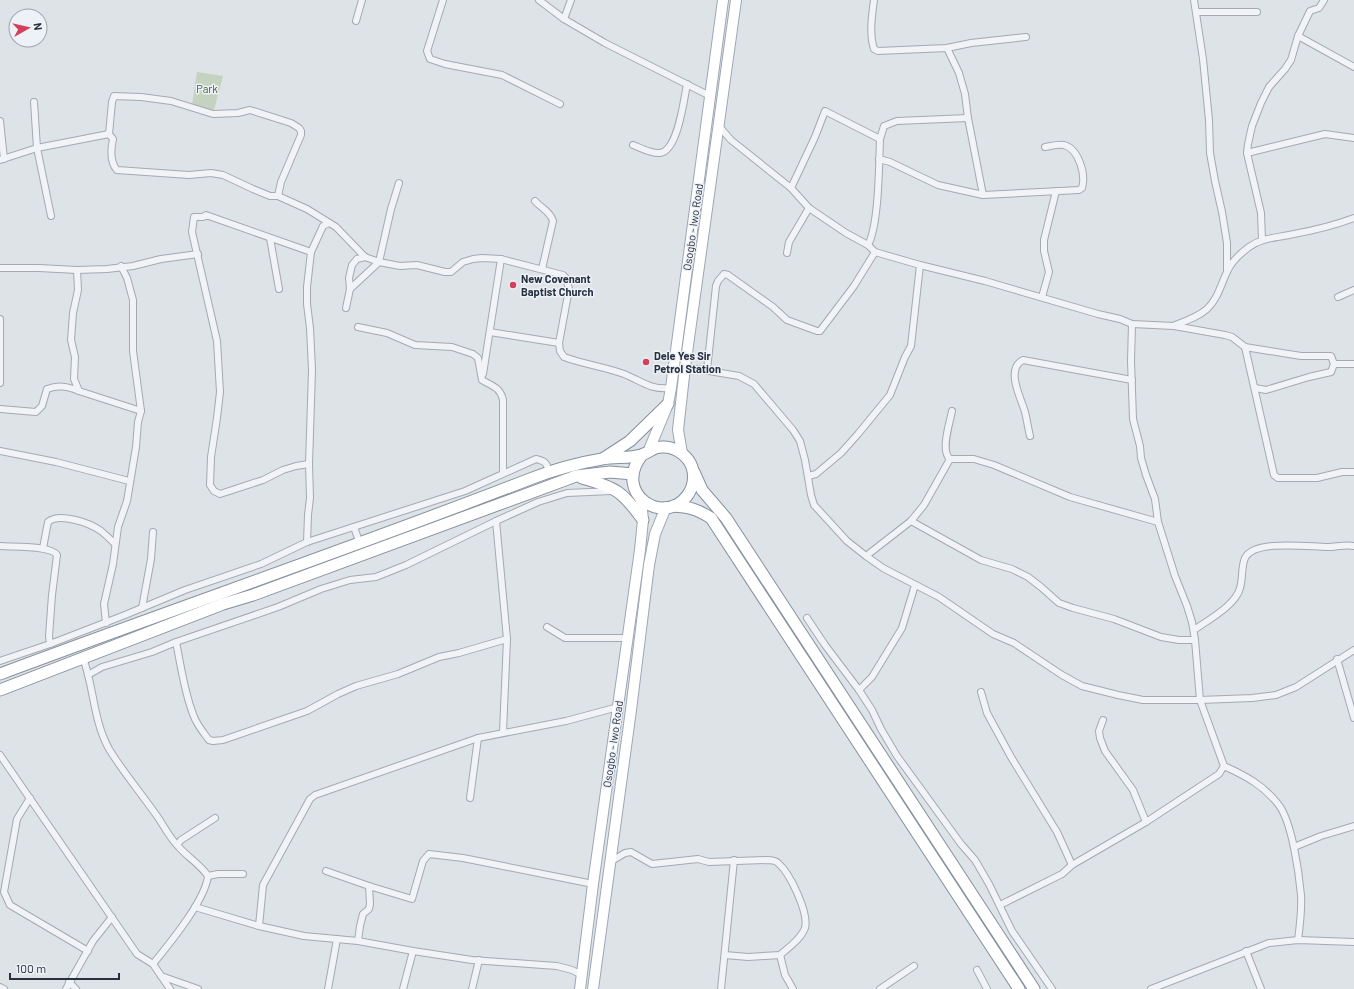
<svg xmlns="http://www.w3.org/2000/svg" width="1354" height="989" font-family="Barlow,sans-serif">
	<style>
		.green { fill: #c5d2bf }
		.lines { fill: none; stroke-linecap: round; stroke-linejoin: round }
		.minor-casing { stroke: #a3aab2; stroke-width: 8 }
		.primary-casing { stroke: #9da7b4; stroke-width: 12 }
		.trunk-casing { stroke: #85909f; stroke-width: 13 }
		.minor { stroke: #f1f3f6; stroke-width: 6 }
		.primary { stroke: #fff; stroke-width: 10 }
		.trunk { stroke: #fff; stroke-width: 11 }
		.poi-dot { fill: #d23f5a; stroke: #eef1f6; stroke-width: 1.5 }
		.labels { text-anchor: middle; stroke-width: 3; stroke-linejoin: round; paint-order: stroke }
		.park-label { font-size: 11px; fill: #3d5c34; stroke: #eef1f6 }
		.street-label { font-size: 11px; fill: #273140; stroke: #eef1f6 }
		.poi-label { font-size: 11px; font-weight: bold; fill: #273140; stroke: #eef1f6; text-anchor: start }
	</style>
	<rect width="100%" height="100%" fill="#dee3e8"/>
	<polygon class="green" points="197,72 223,76 214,110 192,105"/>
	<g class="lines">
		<g class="minor-casing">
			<g id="minor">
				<polyline points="443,0 427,51 430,59 445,64 502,75 560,104"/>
				<polyline points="539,0 564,19 605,43 710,96"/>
				<path d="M 874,0 C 872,15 869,34 874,49 L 878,51 L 947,48 L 971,43 L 1026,37"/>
				<polyline points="1194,0 1203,59 1209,120 1210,153 1215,181 1222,212 1227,243 1227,270"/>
				<polyline points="1196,12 1257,12"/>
				<polyline points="564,19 571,0"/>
				<polyline points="356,21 362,0"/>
				<polyline points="1298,36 1354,67"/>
				<polyline points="947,48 959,73 965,94 968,118 983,195"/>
				<polyline points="34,102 37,148 51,216"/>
				<polyline points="0,121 4,159"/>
				<polyline points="718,125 731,140 791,188 809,208 846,233 868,245 875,252 920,265 985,281 1098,314 1120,319 1132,324 1174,326 1225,335 1232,337 1245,347 1274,475 1278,478 1317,478 1342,472 1354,472"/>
				<path d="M 633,145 C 641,148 651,154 660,153 C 678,151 684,99 687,84"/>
				<polyline points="1247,153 1325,134 1354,138"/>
				<path d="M 879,159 L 890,162 L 938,185 L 983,195 L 1079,190 L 1082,188 C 1086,175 1079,149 1064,145 C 1058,144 1051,146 1045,147"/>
				<polyline points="0,160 37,148 109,134"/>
				<polyline points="791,188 815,137 825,111 880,139"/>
				<path d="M 278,196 L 281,182 L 301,135 L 301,131 L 299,128 L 291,123 L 250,110 L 238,113 L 213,114 L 171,101 L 141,97 L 114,96 L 112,102 L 109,134 L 113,139 C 111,148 110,162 117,170 L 189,175 L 211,173 L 223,175 L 253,189 L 270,196 L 278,196 L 307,209 L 336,227 L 365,257 L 379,262 L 400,266 L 417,265 L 445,272 L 451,272 L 463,262 L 473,259 L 482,258 L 501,259 L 563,275 L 566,278 L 569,289 L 559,343 L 560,351 L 564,357 C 583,364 604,367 624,374 C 642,381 649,390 671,388"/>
				<path d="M 535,201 C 541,208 550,211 553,221 L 542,269"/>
				<polyline points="270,238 279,289"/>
				<polyline points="1262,240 1261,213 1247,153 1248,144 1252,126 1261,103 1269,87 1285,69 1291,60 1298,36 1310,11 1319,8 1324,0"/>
				<path d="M 868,245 C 879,225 879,164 880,139 L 884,126 L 897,121 L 968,118"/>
				<polyline points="787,253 789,242 809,208"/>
				<polyline points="0,268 39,268 77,270 107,269 133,266 161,259 198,254"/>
				<polyline points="350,289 379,262 391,209 399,183"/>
				<polyline points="1042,297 1049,272 1044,251 1044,240 1056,191"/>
				<polyline points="1338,297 1354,290"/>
				<polyline points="346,308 350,289 349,278 352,265 357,259 365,257"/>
				<polyline points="0,319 0,383"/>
				<path d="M 1175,325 C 1186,321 1198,317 1207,309 C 1218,299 1221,284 1227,272 C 1231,262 1241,253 1249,247 C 1261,238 1275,238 1289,235 C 1311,231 1333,226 1354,218"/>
				<path d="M 358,327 L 387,333 L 415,345 L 452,347 L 473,354 L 478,358 L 482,380 C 492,386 500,387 503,400 L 503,473"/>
				<polyline points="490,332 559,343"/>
				<polyline points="1245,347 1301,356 1331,356 1334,364"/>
				<polyline points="1334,364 1354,364"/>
				<polyline points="685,367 739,376 754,384 793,430 800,441 805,460 811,495 814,505 847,541 866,556 883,568 939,597 993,634 1014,643 1062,675 1082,686 1118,695 1143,700 1200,700 1252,698 1276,695 1296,687 1354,650"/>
				<polyline points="707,370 716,286 718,281 724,274 728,275 773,307 787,320 817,331 820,331 854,286 875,252"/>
				<polyline points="483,374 501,259"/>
				<polyline points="1255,388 1266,390 1309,377 1331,372 1334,364"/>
				<polyline points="79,391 141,411"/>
				<path d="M 0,409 L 36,412 L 42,406 L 47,389 C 58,385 67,386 79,391 L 74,379 L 75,357 L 71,340 L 73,313 L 78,290 L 77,270"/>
				<path d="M 952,411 C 950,422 940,451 950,459 L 974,459 L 994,465 L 1070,497 L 1158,522"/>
				<path d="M 1030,436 C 1028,428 1027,420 1025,412 C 1021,398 1005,369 1023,360 L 1132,380"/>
				<polyline points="0,451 56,462 129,481"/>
				<polyline points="309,464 296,466 283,470 263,480 220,494 214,491 210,485 211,457 217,418 220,392 217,341 192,232 194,217 203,217 206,215 311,252"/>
				<polyline points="808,476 816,474 841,453 858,434 890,395 905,357 911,346 920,265"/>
				<polyline points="911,521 981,560 1012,569 1028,577 1041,587 1059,603 1073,608 1114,619 1161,637 1179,640 1195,640"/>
				<polyline points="354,527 360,544"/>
				<polyline points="307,542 308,515 310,498 309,464 312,370 310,328 307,304 307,287 311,252 323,226 329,223"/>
				<path d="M 0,546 C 12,547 51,545 57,555 L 52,595 L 49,636 L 50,644"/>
				<path d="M 43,548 L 48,522 C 59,512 90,523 101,531 C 106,535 110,539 115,544"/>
				<polyline points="866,556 911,521 924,505 950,459"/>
				<polyline points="142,608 151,559 153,532"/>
				<polyline points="807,618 825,645 859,690 872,710 881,729 897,756 961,844 975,860 989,884 1012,931 1052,989"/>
				<polyline points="106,623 104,604 113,564 118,527 127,501 136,447 138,422 141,411 133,351 133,300 127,278 121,266"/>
				<polyline points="547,627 565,638 628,638"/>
				<path d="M 1194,630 C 1208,620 1236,605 1240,588 C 1243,579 1241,567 1245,558 C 1254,539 1309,547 1327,547 C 1336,547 1345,544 1354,546"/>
				<polyline points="176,642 278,607 321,589 350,580 376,577 406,565 496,521"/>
				<path d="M 83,658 C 94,687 93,720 109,749 C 123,772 141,793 157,816 C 164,826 169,837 178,846 C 187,857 200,864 208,876 C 205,901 169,944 153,964"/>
				<polyline points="1337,659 1354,718"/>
				<path d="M 0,661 L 50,644 L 125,615 L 185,590 L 261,564 L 307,542 L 465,491 L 536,459 C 545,461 547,463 549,472"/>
				<path d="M 88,675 L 102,667 L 152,652 L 176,642 C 181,666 184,691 193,714 C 196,724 203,732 209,740 L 213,741 L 223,740 L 307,711 L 338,694 L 356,686 L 398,674 L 439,657 L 459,653 L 507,639"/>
				<polyline points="859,690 872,677 902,628 915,585"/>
				<polyline points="981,692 987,713 1011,757 1057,832 1072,865"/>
				<polyline points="1103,720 1099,731 1100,738 1105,751 1133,790 1146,822"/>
				<polyline points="503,732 507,639 496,521 538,502 567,493 612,491"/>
				<polyline points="0,755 137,954 153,964 170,989"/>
				<path d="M 1224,766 C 1246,776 1263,785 1278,804 C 1292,821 1299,873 1301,895 C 1302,910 1300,925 1298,940"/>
				<polyline points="30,798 17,819 4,892 10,905 88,951"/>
				<polyline points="470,798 478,738"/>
				<polyline points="177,845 181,840 215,818"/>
				<polyline points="1294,847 1321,836 1354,826"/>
				<path d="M 610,862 L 625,853 L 631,852 L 652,864 L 698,859 L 709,862 L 767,860 C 771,860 775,860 778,863 C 790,873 809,913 805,928 C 801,939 788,948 780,955 L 748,957 L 725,955"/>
				<polyline points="326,871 369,886 412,899 423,861 429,854 463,858 593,884"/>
				<polyline points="208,876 218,874 243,874"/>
				<polyline points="1000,905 1062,874 1072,865 1146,822 1219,774 1224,766 1200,700 1195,640 1192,622 1187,606 1175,576 1158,522 1155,499 1146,475 1141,458 1140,446 1133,419 1131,361 1132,324"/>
				<polyline points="195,907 259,926 304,936 358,941 413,951 472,960 557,966 572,970 582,975"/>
				<polyline points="259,926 263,885 310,799 315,795 478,738 566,721 618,707"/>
				<polyline points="358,941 360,926 363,914 369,909 370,904 369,886"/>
				<polyline points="1246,951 1261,989"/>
				<polyline points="780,955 785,975 793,989"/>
				<polyline points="977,970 987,989"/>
				<polyline points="161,976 198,989"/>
				<polyline points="69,982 76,989"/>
				<polyline points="0,987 4,989"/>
				<polyline points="66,989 93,941 112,917"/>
				<polyline points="328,989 337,939"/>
				<polyline points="403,989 413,951"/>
				<polyline points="472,989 479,960"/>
				<polyline points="721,989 734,860"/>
				<polyline points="880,989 914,966"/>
				<polyline points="1151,989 1269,943 1298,940 1354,942"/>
			</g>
		</g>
		<g class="primary-casing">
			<g id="primary">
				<polyline points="649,450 668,404 671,388 723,0"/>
				<polyline points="682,453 678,430 685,367 736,0"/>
				<polyline points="580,989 593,884 640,550 643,520 641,500"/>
				<polyline points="593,989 631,710 649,565 655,534 666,507"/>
			</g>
		</g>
		<g class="trunk-casing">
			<g id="trunk">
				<polyline points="604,458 630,441 668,404"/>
				<polyline points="694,472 702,490 726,518 1034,989"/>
				<path d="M 582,478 C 617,488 622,491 643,520"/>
				<path d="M 673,506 C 689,507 697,509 711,518 L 1019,989"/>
				<path d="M 0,674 C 176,608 355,547 530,479 C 553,470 578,463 602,459 C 614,456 629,459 641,455 C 651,452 653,446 665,447 C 677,448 688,456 692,467 C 695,477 693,488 687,496 C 663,527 612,493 642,455"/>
				<polyline points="0,690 223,604 253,595 576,476 610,472 633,474"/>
			</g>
		</g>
		<use href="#minor" class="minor"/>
		<use href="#primary" class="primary"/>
		<use href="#trunk" class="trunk"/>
	</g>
	<g class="poi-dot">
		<circle cx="513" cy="285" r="4"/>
		<circle cx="646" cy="362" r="4"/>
	</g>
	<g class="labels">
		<g class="park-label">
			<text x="207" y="93">Park</text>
		</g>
		<g class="street-label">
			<text transform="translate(693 227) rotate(-82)" y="4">Osogbo - Iwo Road</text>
			<text transform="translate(613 744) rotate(-82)" y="4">Osogbo - Iwo Road</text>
		</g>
		<g class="poi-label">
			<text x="521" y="283">New Covenant<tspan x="521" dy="13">Baptist Church</tspan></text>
			<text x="654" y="360">Dele Yes Sir<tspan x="654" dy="13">Petrol Station</tspan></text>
		</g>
	</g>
	<g transform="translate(28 28) rotate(82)"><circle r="19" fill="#eef1f6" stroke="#9ea4ad"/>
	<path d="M0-3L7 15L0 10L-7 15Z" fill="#d23f5a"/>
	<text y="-6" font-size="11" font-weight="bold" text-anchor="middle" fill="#273140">N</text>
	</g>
	<path d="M10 973v6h109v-6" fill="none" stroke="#273140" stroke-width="2"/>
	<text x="16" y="973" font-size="12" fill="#273140" stroke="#eef1f6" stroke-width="3" paint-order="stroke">100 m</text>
</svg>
